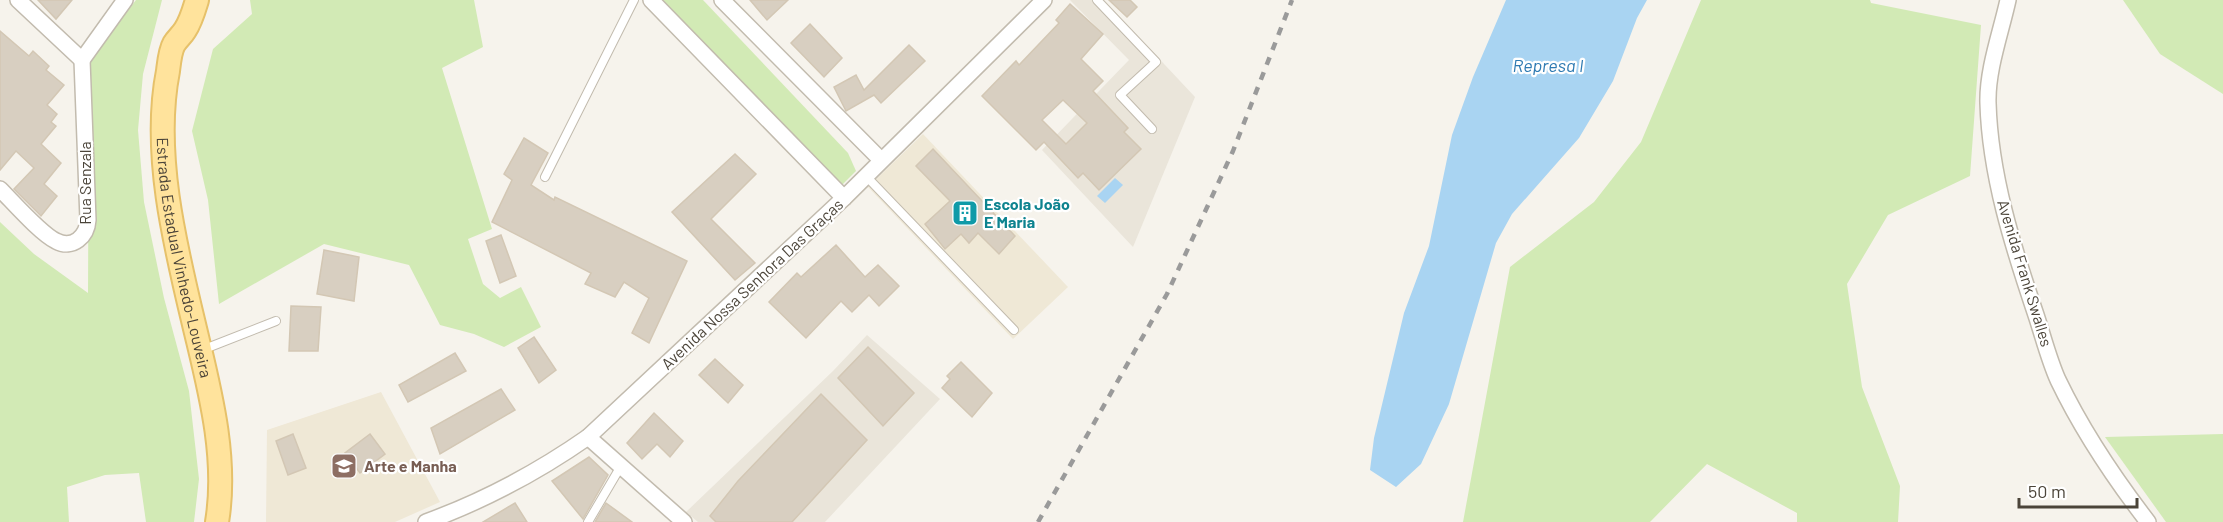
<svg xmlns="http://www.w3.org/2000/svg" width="2223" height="522" font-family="Barlow,sans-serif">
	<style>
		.residential { fill: #eae5da }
		.education { fill: #efe8d6 }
		.green { fill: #d2eab5 }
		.water { fill: #a9d4f2 }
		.building { fill: #d8cfc1; stroke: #d3c7b4; stroke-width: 1.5; fill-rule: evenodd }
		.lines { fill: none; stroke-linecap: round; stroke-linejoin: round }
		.service-casing { stroke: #c2bbae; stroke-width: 10 }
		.minor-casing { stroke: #c2bbae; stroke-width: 18 }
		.primary-casing { stroke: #e6c16a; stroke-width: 26 }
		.service { stroke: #fff; stroke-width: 8 }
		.minor { stroke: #fff; stroke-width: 15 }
		.primary { stroke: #ffe39c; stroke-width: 22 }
		.rail { stroke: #9a9a9a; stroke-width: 4.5; stroke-dasharray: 8 8; stroke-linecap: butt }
		.labels { text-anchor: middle; stroke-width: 4.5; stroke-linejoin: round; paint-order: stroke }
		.street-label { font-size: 16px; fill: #4b4439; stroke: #fff }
		.culture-label { font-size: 16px; font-weight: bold; fill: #0d838f; stroke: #fff; text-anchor: start }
		.education-label { font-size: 16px; font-weight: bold; fill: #785e54; stroke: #fff; text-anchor: start }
		.water-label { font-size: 18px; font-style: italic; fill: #2e7ab2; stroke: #fff }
	</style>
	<rect width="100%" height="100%" fill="#f6f3ec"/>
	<g class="residential">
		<polygon points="1070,0 1104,0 1195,97 1133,247 1042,150 1129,60"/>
		<polygon points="867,335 940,399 825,522 698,522 686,512 833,371"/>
	</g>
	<g class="education">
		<polygon points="923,134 1068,287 1013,339 868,187"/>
		<polygon points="381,392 440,502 395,522 266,522 267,430"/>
	</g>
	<g class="green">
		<polygon points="136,0 162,0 143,74 138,130 144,202 164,298 189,391 199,479 194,522 146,522 139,473 105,475 67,487 69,522 0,522 0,222 34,254 88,293 89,62"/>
		<polygon points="250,0 474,0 483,47 442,68 492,229 468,239 483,284 500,298 521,287 541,327 504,347 474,334 440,325 409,265 324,244 219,304 208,200 192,131 213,49 252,14"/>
		<polygon points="659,0 703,0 848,153 856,171 841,186"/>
		<polygon points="1701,0 1870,0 1871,3 1981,25 1970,176 1888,215 1847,284 1862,387 1900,486 1898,522 1797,522 1797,513 1707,464 1650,522 1463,522 1510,267 1594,202 1641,142"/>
		<polygon points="2123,0 2223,0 2223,94 2160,54"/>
		<polygon points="2223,434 2223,522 2166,522 2105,437"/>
	</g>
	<g class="water">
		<polygon points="1506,0 1647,0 1637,18 1613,81 1579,138 1512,214 1496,243 1449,404 1421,464 1396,487 1370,470 1374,438 1404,313 1429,246 1452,135 1473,77"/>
		<polygon points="1115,178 1123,185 1105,203 1097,196"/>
	</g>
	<g class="building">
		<polygon points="38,0 72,0 56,19"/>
		<polygon points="750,0 788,0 767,20"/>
		<polygon points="1109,0 1130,0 1137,7 1127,17"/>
		<path d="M 1070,4 L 1103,34 L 1081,59 L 1103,81 L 1093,91 L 1128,128 L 1124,132 L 1141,149 L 1099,190 L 1083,173 L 1078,178 L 1044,142 L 1036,150 L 982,96 L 1016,61 L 1019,65 L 1059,23 L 1056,20 ZM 1063,100 L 1087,123 L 1066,144 L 1042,120 Z"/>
		<polygon points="810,24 842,58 824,77 791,43"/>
		<polygon points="0,31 29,56 33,51 49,66 46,70 64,85 47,105 57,114 51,122 56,126 41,144 61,163 44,184 57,196 41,216 14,189 34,168 16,151 0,170"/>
		<polygon points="909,45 925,61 881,103 874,95 846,111 834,87 856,75 864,90"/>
		<polygon points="524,138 548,153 531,185 554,200 555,197 687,261 649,343 632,333 649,298 624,282 615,297 585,284 591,273 492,222 512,180 504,174"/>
		<polygon points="933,149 1015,236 999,254 978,233 969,243 961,234 945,249 925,224 950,201 916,166"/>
		<polygon points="735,154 756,174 711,219 755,263 735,280 672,212"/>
		<polygon points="501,235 516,276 500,283 486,241"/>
		<polygon points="836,245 865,277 878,265 899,286 879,306 869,295 852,312 841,301 806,338 769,302 797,273 801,277"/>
		<polygon points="324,250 359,257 354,301 317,294"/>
		<polygon points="291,306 321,307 318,351 289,351"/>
		<polygon points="534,337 556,370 539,383 518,348"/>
		<polygon points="868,347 914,393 883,426 838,378"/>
		<polygon points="455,353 466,371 408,402 399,385"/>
		<polygon points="715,359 743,385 728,403 699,375"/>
		<polygon points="961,362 992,393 972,417 942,388 950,379 947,376"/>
		<polygon points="501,389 515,410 440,454 431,428"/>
		<polygon points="821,394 867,440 792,522 716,522 710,516 738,481"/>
		<polygon points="654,413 683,441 670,457 657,444 642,459 627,443"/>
		<polygon points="293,434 306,468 288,475 276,441"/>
		<polygon points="370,434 385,454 360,473 345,453"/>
		<polygon points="589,457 608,475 583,519 552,481"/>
		<polygon points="515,503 527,522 483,522"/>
		<polygon points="606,503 632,522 595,522"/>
	</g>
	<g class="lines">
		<g class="service-casing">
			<g id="service">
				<polyline points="1097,0 1156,62 1120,95 1152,129"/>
				<polyline points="865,175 1014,330"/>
				<polyline points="545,177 634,0"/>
				<polyline points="202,350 276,321"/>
				<polyline points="588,522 621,466"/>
			</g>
		</g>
		<g class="minor-casing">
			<g id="minor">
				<polyline points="18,0 82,60"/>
				<polyline points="651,0 844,198"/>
				<polyline points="722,0 881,160"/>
				<path d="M 2008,0 C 2001,32 1987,70 1988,103 C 1990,175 2013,247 2036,315 C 2043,336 2049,360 2058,380 C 2082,430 2114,478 2148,522"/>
				<polyline points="82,60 125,0"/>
				<path d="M 0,189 C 13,202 41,234 56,241 C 73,250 87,236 88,220 L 82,60"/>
				<polyline points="588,437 684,522"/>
				<path d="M 426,522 C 483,501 538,472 588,437 L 844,198 L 1044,0"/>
			</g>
		</g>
		<g class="primary-casing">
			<g id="primary">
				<path id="s1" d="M 197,0 C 194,10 191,21 185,30 C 182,35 177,39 174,44 C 170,51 169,63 168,71 C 151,157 178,257 198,341 C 212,399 227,462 217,522"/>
			</g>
		</g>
		<use href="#service" class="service"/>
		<use href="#minor" class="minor"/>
		<use href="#primary" class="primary"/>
		<polyline class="rail" points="1038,522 1167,294 1233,151 1292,0"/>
	</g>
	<defs>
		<g id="building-square" transform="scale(1.35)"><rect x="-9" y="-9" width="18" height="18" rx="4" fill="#0f9aa8" stroke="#fff"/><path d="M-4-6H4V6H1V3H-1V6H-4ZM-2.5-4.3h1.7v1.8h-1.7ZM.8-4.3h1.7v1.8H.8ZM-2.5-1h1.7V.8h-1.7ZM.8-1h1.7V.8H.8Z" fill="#fff"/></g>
		<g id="school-square" transform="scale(1.35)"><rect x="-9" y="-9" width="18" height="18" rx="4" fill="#8d6e63" stroke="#fff"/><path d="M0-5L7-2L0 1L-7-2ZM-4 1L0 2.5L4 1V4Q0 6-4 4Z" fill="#fff"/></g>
	</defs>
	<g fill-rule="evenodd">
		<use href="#building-square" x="965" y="213"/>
		<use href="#school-square" x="344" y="466"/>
	</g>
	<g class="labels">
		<g class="street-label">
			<text transform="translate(85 183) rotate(-90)" y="6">Rua Senzala</text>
			<text dy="6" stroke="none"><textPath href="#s1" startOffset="267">Estrada Estadual Vinhedo-Louveira</textPath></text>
			<text transform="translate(2025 273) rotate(73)" y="6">Avenida Frank Swalles</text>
			<text transform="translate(752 284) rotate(-43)" y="6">Avenida Nossa Senhora Das Graças</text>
		</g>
		<g class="culture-label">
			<text x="984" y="210">Escola João<tspan x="984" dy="18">E Maria</tspan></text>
		</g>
		<g class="education-label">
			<text x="364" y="472">Arte e Manha</text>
		</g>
		<g class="water-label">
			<text x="1548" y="72">Represa I</text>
		</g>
	</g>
	<path d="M2019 498v9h118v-9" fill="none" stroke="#4b4439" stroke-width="3"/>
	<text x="2028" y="498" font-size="18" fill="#4b4439" stroke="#ffffff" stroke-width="4.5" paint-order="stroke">50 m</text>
</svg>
